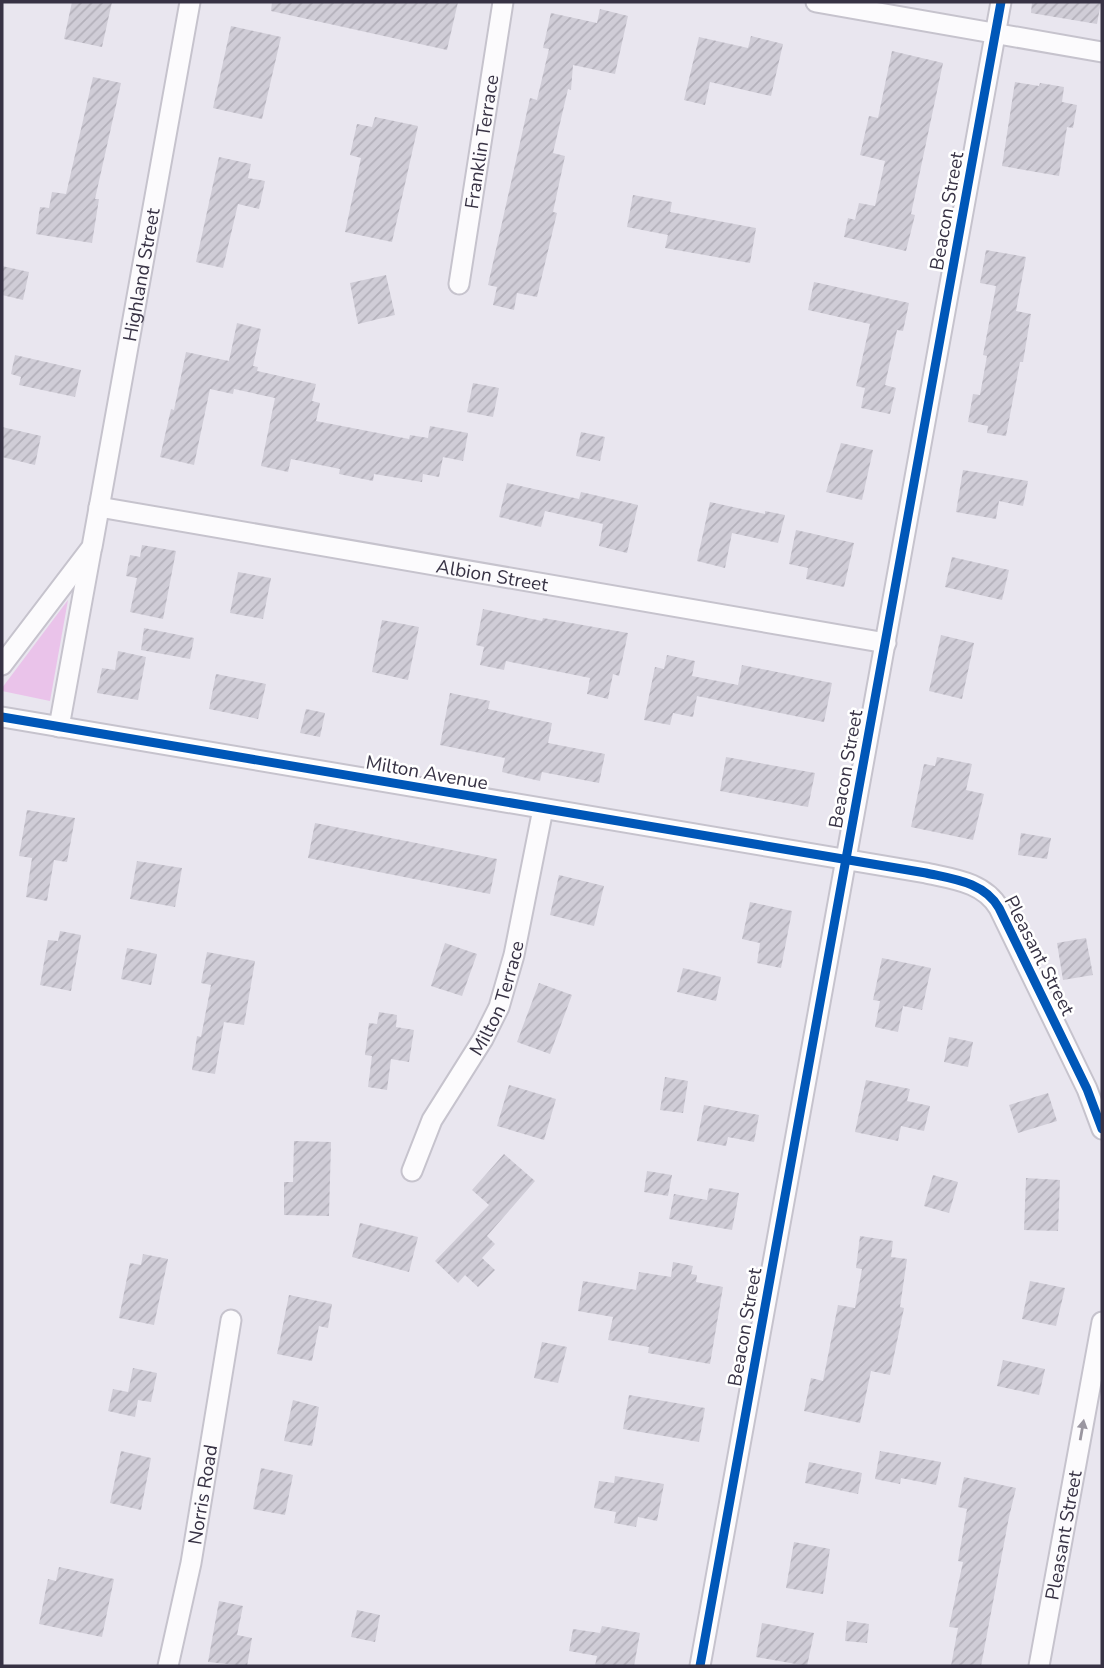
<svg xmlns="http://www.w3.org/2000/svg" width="1104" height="1668" font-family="'Nunito Sans',sans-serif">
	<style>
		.green { fill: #eac3ea }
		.building { fill: url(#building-hatch) }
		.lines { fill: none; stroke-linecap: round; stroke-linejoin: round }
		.minor-casing { stroke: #c6c3cd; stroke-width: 23 }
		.minor { stroke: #fcfbfd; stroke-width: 19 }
		.cycleway-casing { stroke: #fff; stroke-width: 13 }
		.cycleway { stroke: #0057b8; stroke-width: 9 }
		.oneway { fill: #9a96a0 }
		.labels { text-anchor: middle; stroke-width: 5; stroke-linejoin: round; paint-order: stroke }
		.street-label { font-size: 19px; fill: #373244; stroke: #fff }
	</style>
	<defs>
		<pattern id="building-hatch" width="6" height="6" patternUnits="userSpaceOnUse" patternTransform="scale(1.75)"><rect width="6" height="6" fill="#d0cdd7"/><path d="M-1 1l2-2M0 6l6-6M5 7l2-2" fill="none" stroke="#b3b0ba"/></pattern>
	</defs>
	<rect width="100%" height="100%" fill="#e9e6ef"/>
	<polygon class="green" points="68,600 50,701 2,691 2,688"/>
	<g class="building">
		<polygon points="72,2 112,2 102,47 64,39"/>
		<polygon points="272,2 458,2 447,50 271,11"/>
		<polygon points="1032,2 1101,2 1097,24 1031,13"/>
		<polygon points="600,9 628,16 615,74 573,65 571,90 568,89 553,153 565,156 553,212 557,213 537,297 517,293 514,310 493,305 497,287 488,285 530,98 537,100 549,49 543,48 551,13 597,23"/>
		<polygon points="231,26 281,37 262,119 213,108"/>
		<polygon points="751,36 783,44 771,96 710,82 705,105 684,100 699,37 748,48"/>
		<polygon points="892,51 943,63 911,214 915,215 906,251 844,237 848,218 855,220 859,203 875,206 885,161 860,155 869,116 878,118"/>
		<polygon points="93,77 121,83 95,199 99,199 92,243 36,234 40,207 49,208 52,192 66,194"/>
		<polygon points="1015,82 1039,86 1040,83 1064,87 1062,102 1077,105 1073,128 1067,127 1059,176 1002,166"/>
		<polygon points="375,117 418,126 392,242 345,232 361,158 350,155 357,124 372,127"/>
		<polygon points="219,157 251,164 248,178 265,181 259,209 238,204 223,268 196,262"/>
		<polygon points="633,195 672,202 670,212 756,228 750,263 665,248 668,235 627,227"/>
		<polygon points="986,250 1026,257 1016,311 1031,314 1023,362 1020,362 1006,436 987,433 988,426 968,422 973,394 980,395 987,356 983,355 996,286 980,283"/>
		<polygon points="2,266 29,272 23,300 2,295"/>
		<polygon points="386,275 395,315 358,324 350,283"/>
		<polygon points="814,282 909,303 903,331 897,330 885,385 896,388 890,414 861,408 865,388 856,386 870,324 808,310"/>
		<polygon points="237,323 261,329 253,366 258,367 257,371 316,384 312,401 320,403 316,421 409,439 410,435 428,438 430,426 468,433 463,461 443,457 439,477 423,474 422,482 374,474 373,481 339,474 340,469 291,459 288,472 261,466 275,398 234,389 233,394 210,389 194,465 160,457 171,409 174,410 186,352 229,361"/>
		<polygon points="15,355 81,370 75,397 19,385 21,377 11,374"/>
		<polygon points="473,383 499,388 493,417 467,412"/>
		<polygon points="2,427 41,436 35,465 2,457"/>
		<polygon points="581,432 605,437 600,461 576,456"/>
		<polygon points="841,443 873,450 862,500 826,492"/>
		<polygon points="963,470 1028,481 1023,506 999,501 996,519 956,512"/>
		<polygon points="507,483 579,499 581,492 638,505 627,553 599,546 603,524 545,511 541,527 499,517"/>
		<polygon points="710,502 765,514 765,511 785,515 778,543 732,533 725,568 697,561"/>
		<polygon points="796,530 854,543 844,587 806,579 808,568 789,564"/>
		<polygon points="142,545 176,551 163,619 130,612 137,578 126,576 130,555 140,557"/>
		<polygon points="952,557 1009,570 1002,600 945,587"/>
		<polygon points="238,572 271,578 263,619 230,613"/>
		<polygon points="483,609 542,621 543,618 628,633 619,676 613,674 608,699 587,694 590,678 506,661 504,670 480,665 484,647 476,645"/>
		<polygon points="382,620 419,627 408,680 372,672"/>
		<polygon points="144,628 194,638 190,659 141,650"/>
		<polygon points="941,635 974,643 962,699 929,691"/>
		<polygon points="118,651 146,657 138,700 97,693 102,668 115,670"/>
		<polygon points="667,655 695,661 692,676 738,685 742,665 832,683 824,722 697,696 693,717 673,713 670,725 644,720 655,667 664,669"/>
		<polygon points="216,674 266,684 258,719 209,709"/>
		<polygon points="450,693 490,701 488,709 552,723 548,743 605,754 599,783 542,772 540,781 514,775 502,772 505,758 440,745"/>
		<polygon points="306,709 325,713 320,737 300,733"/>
		<polygon points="726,757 815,773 808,807 720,791"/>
		<polygon points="937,757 972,764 966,790 984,794 973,840 911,827 924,764 935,766"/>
		<polygon points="27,810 75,818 67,862 54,860 47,901 26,897 32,858 19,856"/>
		<polygon points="315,823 497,859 490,894 308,858"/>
		<polygon points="1021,833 1051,838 1047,859 1018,855"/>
		<polygon points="137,861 182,868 175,907 130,899"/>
		<polygon points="559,875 604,886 594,926 550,915"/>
		<polygon points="750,902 792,911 781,968 757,963 760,943 742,939"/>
		<polygon points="60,931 81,935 71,991 40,985 48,940 58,941"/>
		<polygon points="1086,938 1093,975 1063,980 1057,943"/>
		<polygon points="445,943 477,954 462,996 431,986"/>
		<polygon points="127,948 157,954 151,985 121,979"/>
		<polygon points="207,952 255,961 244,1025 224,1022 215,1074 192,1070 197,1036 201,1037 211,985 201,983"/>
		<polygon points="882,958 931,968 922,1010 903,1006 898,1032 875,1027 880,1001 873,1000"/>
		<polygon points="683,968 721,977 716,1001 677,992"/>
		<polygon points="539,983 572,995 550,1054 517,1042"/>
		<polygon points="379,1012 397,1015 396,1027 414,1030 409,1062 391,1059 387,1090 368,1087 372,1056 365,1055 369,1023 377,1024"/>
		<polygon points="949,1037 973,1042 968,1067 944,1062"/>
		<polygon points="665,1077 688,1081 683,1113 660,1110"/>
		<polygon points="866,1080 910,1089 907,1101 930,1106 924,1131 901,1126 898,1141 855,1132"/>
		<polygon points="509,1085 556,1099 544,1140 497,1126"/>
		<polygon points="1048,1093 1057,1121 1018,1133 1009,1105"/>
		<polygon points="704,1105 759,1115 754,1142 728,1137 726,1146 697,1141"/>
		<polygon points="294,1141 331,1142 329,1216 284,1215 284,1182 293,1182"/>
		<polygon points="504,1154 535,1181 487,1236 495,1244 482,1258 495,1270 478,1287 465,1275 458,1283 435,1261 489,1205 472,1190"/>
		<polygon points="647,1171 672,1175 668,1196 644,1192"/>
		<polygon points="933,1175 958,1182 949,1213 924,1206"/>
		<polygon points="1026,1178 1060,1180 1058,1231 1024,1230"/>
		<polygon points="709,1188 739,1193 732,1230 669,1219 674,1194 707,1200"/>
		<polygon points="360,1223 418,1237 409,1272 352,1257"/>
		<polygon points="860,1236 893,1241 891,1257 907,1259 900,1307 904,1308 890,1375 871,1371 860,1423 804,1411 811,1378 823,1381 838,1305 855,1308 862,1269 856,1268"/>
		<polygon points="143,1254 168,1259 154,1325 119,1318 130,1263 141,1265"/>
		<polygon points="673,1262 693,1266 691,1274 697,1275 696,1282 723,1287 710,1364 648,1353 649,1347 608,1340 613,1317 578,1311 583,1281 636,1290 639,1272 671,1277"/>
		<polygon points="1030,1281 1065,1288 1056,1326 1022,1319"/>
		<polygon points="289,1295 332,1304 328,1328 319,1326 312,1361 277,1354"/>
		<polygon points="542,1342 567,1347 558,1383 534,1378"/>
		<polygon points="1003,1360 1045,1369 1039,1395 997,1386"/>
		<polygon points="133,1368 157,1373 151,1402 138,1400 135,1417 108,1411 113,1389 128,1392"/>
		<polygon points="629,1395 705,1408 699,1442 623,1429"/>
		<polygon points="293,1400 319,1407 312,1446 284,1441"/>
		<polygon points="121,1451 151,1458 141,1510 110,1503"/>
		<polygon points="880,1451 941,1462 936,1485 901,1478 900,1484 875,1479"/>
		<polygon points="809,1462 862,1473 858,1494 805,1483"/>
		<polygon points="261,1468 293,1475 285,1515 253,1509"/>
		<polygon points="615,1476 664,1484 657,1521 638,1517 636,1527 614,1523 616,1512 594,1508 599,1481 614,1483"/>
		<polygon points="964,1477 1016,1488 1009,1517 981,1666 951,1666 958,1628 949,1627 963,1562 958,1561 967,1509 958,1507"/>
		<polygon points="794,1542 830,1549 823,1594 786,1588"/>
		<polygon points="59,1567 114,1579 102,1637 39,1624 48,1579 56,1581"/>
		<polygon points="219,1601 243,1606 237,1635 252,1638 247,1666 208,1662"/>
		<polygon points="357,1610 380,1615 375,1642 351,1637"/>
		<polygon points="847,1621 869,1624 867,1643 845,1641"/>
		<polygon points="762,1623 814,1633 807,1666 756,1657"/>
		<polygon points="602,1626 640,1633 634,1666 595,1666 597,1656 569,1651 573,1629 600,1633"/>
	</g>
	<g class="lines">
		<g class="minor-casing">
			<g id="minor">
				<polyline points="816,2 1102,52"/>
				<path id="s1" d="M 459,284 L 503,2"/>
				<path id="s2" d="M 99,507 L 886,643"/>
				<path id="s3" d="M 2,665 L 92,547 L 190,2"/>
				<path d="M 2,717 L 926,873 C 953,879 984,882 999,908 L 1087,1089 L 1102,1129"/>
				<polyline points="59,727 91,551"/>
				<path id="s4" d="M 412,1171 L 432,1120 L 483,1039 L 499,1007 L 514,955 L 543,809"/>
				<path id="s5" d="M 168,1666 L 191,1563 L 231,1320"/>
				<polyline points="700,1666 1001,2"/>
				<path id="s6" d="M 1039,1666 L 1102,1322"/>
			</g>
		</g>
		<use href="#minor" class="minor"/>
		<g class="cycleway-casing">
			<g id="cycleway">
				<path d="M 2,717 L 926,873 C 953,879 984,882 999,908 L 1087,1089 L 1102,1129"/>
				<polyline points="700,1666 1001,2"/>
			</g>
		</g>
		<use href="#cycleway" class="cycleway"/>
	</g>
	<defs><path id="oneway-solid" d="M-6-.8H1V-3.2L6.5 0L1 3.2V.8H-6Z" transform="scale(1.75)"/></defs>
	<use class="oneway" href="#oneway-solid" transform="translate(1082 1430) rotate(-80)"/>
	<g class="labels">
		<g class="street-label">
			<text dy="7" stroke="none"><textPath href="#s1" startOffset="144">Franklin Terrace</textPath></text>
			<text transform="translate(946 211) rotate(-80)" y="7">Beacon Street</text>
			<text dy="7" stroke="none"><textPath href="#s3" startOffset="425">Highland Street</textPath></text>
			<text dy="7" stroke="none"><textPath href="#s2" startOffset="399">Albion Street</textPath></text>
			<text transform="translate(845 769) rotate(-80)" y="7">Beacon Street</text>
			<text transform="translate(427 772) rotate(10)" y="7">Milton Avenue</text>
			<text transform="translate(1040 955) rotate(63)" y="7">Pleasant Street</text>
			<text dy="7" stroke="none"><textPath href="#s4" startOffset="194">Milton Terrace</textPath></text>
			<text transform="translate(744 1327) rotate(-80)" y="7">Beacon Street</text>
			<text dy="7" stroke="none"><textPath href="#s5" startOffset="175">Norris Road</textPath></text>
			<text dy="7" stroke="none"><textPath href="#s6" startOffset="133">Pleasant Street</textPath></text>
		</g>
	</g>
	<rect width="1104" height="1668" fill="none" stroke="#373244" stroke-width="7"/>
</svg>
